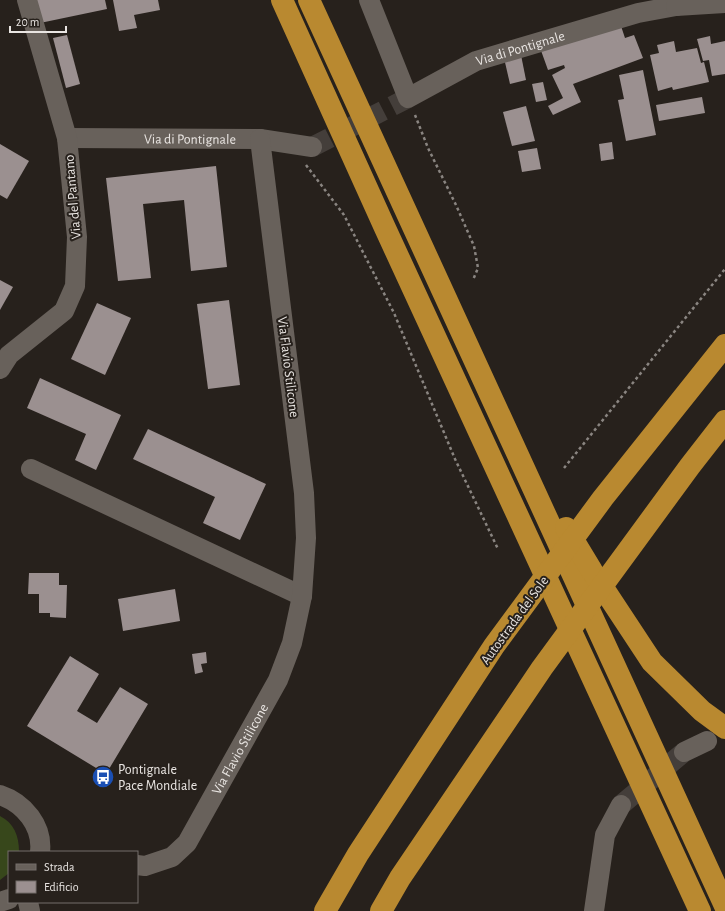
<svg xmlns="http://www.w3.org/2000/svg" width="725" height="911" font-family="'Alegreya Sans',sans-serif">
	<style>
		.green { fill: #37471b }
		.building { fill: #9b9090 }
		.lines { fill: none; stroke-linecap: round; stroke-linejoin: round }
		.minor-tunnel { stroke: #443e3a; stroke-width: 20; stroke-dasharray: 20 10; stroke-linecap: butt }
		.path { stroke: #8a8581; stroke-width: 2.5; stroke-dasharray: 3 3; stroke-linecap: butt }
		.minor { stroke: #68615b; stroke-width: 20 }
		.highway { stroke: #b98930; stroke-width: 22 }
		.labels { text-anchor: middle; stroke-width: 4; stroke-linejoin: round; paint-order: stroke }
		.street-label { font-size: 14px; fill: #e9e5e2; stroke: #27211c }
		.poi-label { font-size: 14px; fill: #e9e5e2; stroke: #27211c; text-anchor: start }
	</style>
	<rect width="100%" height="100%" fill="#27211c"/>
	<path class="green" d="M 0,816 C 14,823 19,836 19,851 L 9,852 L 9,873 L 0,880 Z"/>
	<g class="building">
		<polygon points="35,0 105,0 107,9 40,23"/>
		<polygon points="113,0 158,0 160,10 134,15 137,28 119,31"/>
		<polygon points="620,23 625,38 634,35 643,58 573,84 581,102 553,115 548,106 563,98 552,75 565,68 564,65 548,70 539,45"/>
		<polygon points="67,35 80,84 66,88 53,38"/>
		<polygon points="710,36 711,44 725,41 725,74 712,76 709,60 703,61 697,39"/>
		<polygon points="674,41 676,52 697,48 701,63 704,62 709,82 673,90 672,87 658,91 650,55 659,53 657,45"/>
		<polygon points="521,55 526,80 510,84 504,58"/>
		<polygon points="643,70 656,135 626,141 618,100 624,99 619,75"/>
		<polygon points="543,82 547,100 536,102 532,84"/>
		<polygon points="702,97 705,113 659,121 656,105"/>
		<polygon points="526,106 535,141 512,146 503,112"/>
		<polygon points="612,142 614,159 601,161 599,144"/>
		<polygon points="0,144 29,161 7,199 0,195"/>
		<polygon points="537,148 541,169 522,172 518,151"/>
		<polygon points="216,166 227,267 191,271 184,200 143,204 151,278 118,281 106,178"/>
		<polygon points="0,280 13,287 0,310"/>
		<polygon points="229,300 240,385 208,389 197,304"/>
		<polygon points="97,303 131,318 105,375 71,359"/>
		<polygon points="40,378 121,415 96,470 75,460 86,434 27,408"/>
		<polygon points="148,429 266,484 240,540 203,523 215,497 133,459"/>
		<polygon points="29,573 59,573 59,585 67,585 66,618 50,617 50,613 39,613 39,594 28,594"/>
		<polygon points="175,589 180,621 123,631 118,599"/>
		<polygon points="206,652 207,663 201,664 203,672 195,674 192,654"/>
		<polygon points="70,656 99,674 77,711 97,723 120,687 148,704 106,774 27,726"/>
	</g>
	<g class="lines">
		<g class="minor-tunnel">
			<polyline points="312,147 408,98"/>
			<polyline points="621,805 684,752"/>
		</g>
		<g class="path">
			<polyline points="415,115 428,148 456,205 474,246 478,268 473,280"/>
			<polyline points="306,165 344,215 394,313 455,459 498,549"/>
			<polyline points="564,468 725,269"/>
		</g>
		<g class="minor">
			<path id="s1" d="M 369,0 L 408,98 L 476,61 L 638,13 L 676,6 L 676,0"/>
			<polyline points="676,6 725,3"/>
			<path id="s2" d="M 67,138 L 260,139 L 312,147"/>
			<polyline points="0,369 9,355 64,311 75,286 77,237 67,138 27,0"/>
			<polyline points="31,469 302,596"/>
			<polyline points="684,752 707,741"/>
			<path d="M 0,795 C 24,803 43,826 40,852"/>
			<path id="s3" d="M 137,865 L 145,866 L 172,857 L 187,843 L 278,680 L 292,643 L 302,596 L 306,538 L 304,493 L 260,139"/>
			<polyline points="0,902 9,899"/>
			<polyline points="28,902 30,911"/>
			<polyline points="594,911 605,835 621,805"/>
		</g>
		<g class="highway">
			<polyline points="282,0 385,228 700,911"/>
			<polyline points="309,0 725,906"/>
			<polyline points="566,528 592,571 652,662 702,711 725,728"/>
			<polyline points="325,911 358,854 494,646 603,498 725,345"/>
			<polyline points="381,911 400,878 542,668 690,466 725,421"/>
		</g>
	</g>
	<defs>
		<g id="bus-disc" transform="scale(1.15)"><circle r="9.5" fill="#1a4fb4" stroke="#27211c"/><path d="M-5-6H5V4H4V6H2V4H-2V6H-4V4H-5ZM-3.5-4V0h7V-4ZM-3.5 1.2v1.5H-2V1.2ZM2 1.2v1.5H3.5V1.2Z" fill="#fff"/></g>
	</defs>
	<g fill-rule="evenodd">
		<use href="#bus-disc" x="103" y="777"/>
	</g>
	<g class="labels">
		<g class="street-label">
			<text dy="5" stroke="none"><textPath href="#s1" startOffset="229">Via di Pontignale</textPath></text>
			<text dy="5" stroke="none"><textPath href="#s2" startOffset="123">Via di Pontignale</textPath></text>
			<text transform="translate(72 197) rotate(-95)" y="5">Via del Pantano</text>
			<text transform="translate(289 367) rotate(83)" y="5">Via Flavio Stilicone</text>
			<text transform="translate(514 620) rotate(-54)" y="5">Autostrada del Sole</text>
			<text dy="5" stroke="none"><textPath href="#s3" startOffset="165">Via Flavio Stilicone</textPath></text>
		</g>
		<g class="poi-label">
			<text x="118" y="774">Pontignale<tspan x="118" dy="16">Pace Mondiale</tspan></text>
		</g>
	</g>
	<rect x="8" y="851" width="130" height="52" fill="#27211c" stroke="#756f6b"/>
	<rect x="16" y="864" width="20" height="6" fill="#68615b" stroke="#756f6b"/>
	<text x="44" y="871" font-size="12" fill="#e9e5e2">Strada</text>
	<rect x="16" y="881" width="20" height="12" fill="#9b9090" stroke="#756f6b"/>
	<text x="44" y="891" font-size="12" fill="#e9e5e2">Edificio</text>
	<path d="M10 26v6h56v-6" fill="none" stroke="#e9e5e2" stroke-width="2"/>
	<text x="16" y="26" font-size="12" fill="#e9e5e2" stroke="#27211c" stroke-width="3" paint-order="stroke">20 m</text>
</svg>
